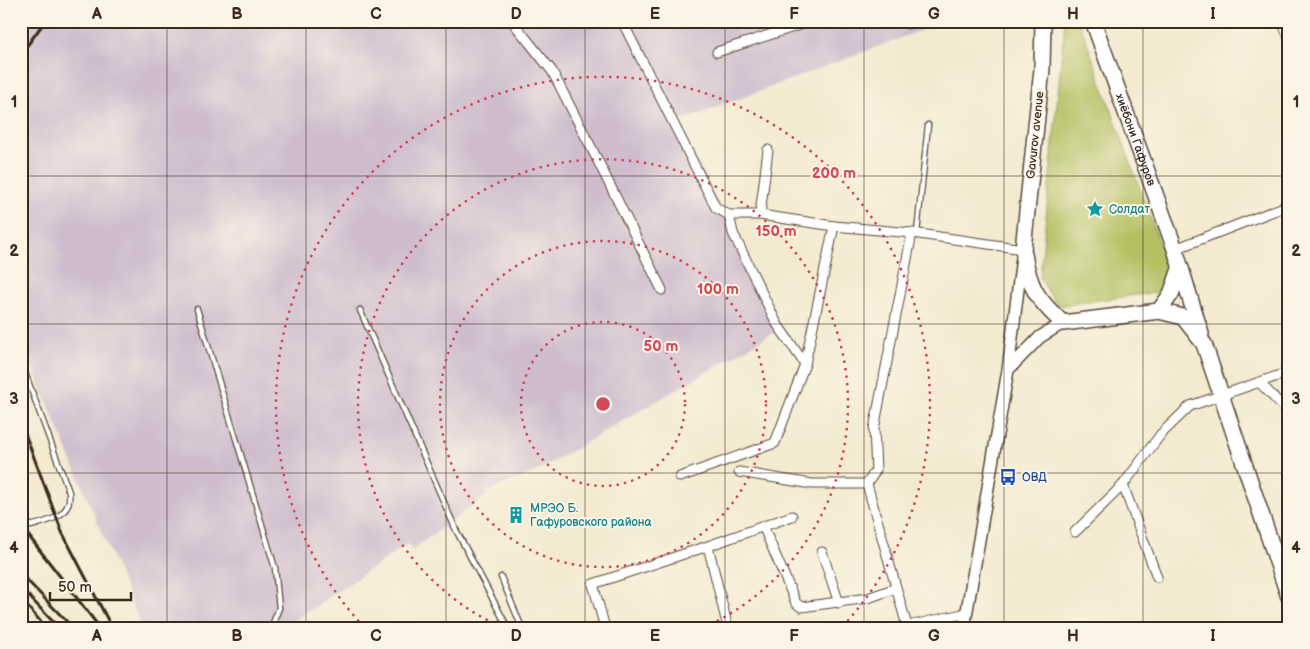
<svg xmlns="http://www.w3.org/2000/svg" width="1310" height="649" font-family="'Balsamiq Sans',sans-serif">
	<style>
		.industrial { fill: #cfbdce }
		.green { fill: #b4c062; stroke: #787540 }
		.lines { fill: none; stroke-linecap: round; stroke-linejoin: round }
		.service-casing { stroke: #574739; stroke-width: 7 }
		.minor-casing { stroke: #574739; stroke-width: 11 }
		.tertiary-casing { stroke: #574739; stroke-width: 14 }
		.trunk-casing { stroke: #574739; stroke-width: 18 }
		.service { stroke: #fff; stroke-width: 4.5 }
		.minor { stroke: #fff; stroke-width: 9 }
		.tertiary { stroke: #fff; stroke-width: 11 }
		.trunk { stroke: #fff; stroke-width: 15 }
		.rail { stroke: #3b2a1e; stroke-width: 3 }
		.grid { fill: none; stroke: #3b2a1e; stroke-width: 1; stroke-opacity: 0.55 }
		.ring { fill: none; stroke: #d1495b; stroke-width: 2.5; stroke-dasharray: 2.5 5 }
		.labels { text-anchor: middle; stroke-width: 4; stroke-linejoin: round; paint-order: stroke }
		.street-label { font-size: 12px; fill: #3b2a1e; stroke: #fcf5e5 }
		.culture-label { font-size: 12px; fill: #0d838f; stroke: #fcf5e5; text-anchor: start }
		.transit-label { font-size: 12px; fill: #164399; stroke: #fcf5e5; text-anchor: start }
		.centre { fill: #d1495b; stroke: #fcf5e5; stroke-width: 2.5 }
		.ring-label { font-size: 15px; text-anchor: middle; font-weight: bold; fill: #d1495b; stroke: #fcf5e5; stroke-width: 4; stroke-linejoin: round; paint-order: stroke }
		.neatline { fill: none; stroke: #3b2a1e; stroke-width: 2 }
		.grid-label { font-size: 16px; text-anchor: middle; font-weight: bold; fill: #3b2a1e }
	</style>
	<rect width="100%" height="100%" fill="#fcf5e5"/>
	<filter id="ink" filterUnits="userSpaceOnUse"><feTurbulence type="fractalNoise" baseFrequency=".02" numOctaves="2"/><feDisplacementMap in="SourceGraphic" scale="10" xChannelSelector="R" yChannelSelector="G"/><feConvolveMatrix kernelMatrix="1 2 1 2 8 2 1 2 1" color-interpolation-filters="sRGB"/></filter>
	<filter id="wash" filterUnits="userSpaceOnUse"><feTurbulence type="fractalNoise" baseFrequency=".0096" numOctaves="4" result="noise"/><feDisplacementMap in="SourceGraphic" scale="20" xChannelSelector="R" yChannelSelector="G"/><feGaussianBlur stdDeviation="1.12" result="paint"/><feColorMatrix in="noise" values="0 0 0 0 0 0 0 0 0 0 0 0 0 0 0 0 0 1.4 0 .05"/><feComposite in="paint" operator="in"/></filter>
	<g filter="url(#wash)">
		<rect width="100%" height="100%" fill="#f3ead0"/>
		<polygon class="industrial" points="21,21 946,21 678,122 780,329 539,470 488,491 486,492 487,495 412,550 408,544 283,628 142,628 21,340"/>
		<polygon class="green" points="1065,21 1079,21 1167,263 1159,292 1057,306 1040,278"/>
	</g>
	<g filter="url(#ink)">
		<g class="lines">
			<g class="service-casing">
				<g id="service">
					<polyline points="917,233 928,125"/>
					<polyline points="197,309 275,568 279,608 271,628"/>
					<polyline points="360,310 456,530 508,628"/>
					<path d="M 21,362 L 69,492 C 69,496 70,501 68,504 C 64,518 44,522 31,526 L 21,516"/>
					<polyline points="501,577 522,628"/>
				</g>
			</g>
			<g class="minor-casing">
				<g id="minor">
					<polyline points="512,21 552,71 592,149 662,290"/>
					<polyline points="622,21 716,208 729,215 760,215"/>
					<polyline points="906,21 908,24"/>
					<polyline points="1282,21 1289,38"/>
					<polyline points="717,52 812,21"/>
					<polyline points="768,150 760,215 834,226"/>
					<polyline points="729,215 733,233 777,324 805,364"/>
					<polyline points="1175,249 1289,205"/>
					<polyline points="1259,382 1289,413"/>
					<polyline points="739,472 812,484 867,484 907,626"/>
					<polyline points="680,477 775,443 805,364 834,226 912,233 1023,249"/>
					<polyline points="867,484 876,470 874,429 912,233"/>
					<polyline points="1123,485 1157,577"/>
					<polyline points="763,526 796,603 801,607 868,598 896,588"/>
					<polyline points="1075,532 1123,485 1161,434 1190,406 1289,372"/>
					<polyline points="708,546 728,628"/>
					<polyline points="822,552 839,603"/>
					<polyline points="605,628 593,584 708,546 792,516"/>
					<polyline points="899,628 967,613"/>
				</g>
			</g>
			<g class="tertiary-casing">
				<g id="tertiary">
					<polyline points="1008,370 1040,337 1063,323"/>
					<polyline points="964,628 1008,370 1022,257"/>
				</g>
			</g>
			<g class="trunk-casing">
				<g id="trunk">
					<path d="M 1043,21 L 1042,69 L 1023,249 C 1029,286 1035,298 1063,323 L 1159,311 L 1183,317 L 1204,344 L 1289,597"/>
					<path id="s1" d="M 1093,21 L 1175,249 L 1201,334"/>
					<polyline points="1159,311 1171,294 1180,269"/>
				</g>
			</g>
			<use href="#service" class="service"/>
			<use href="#minor" class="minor"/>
			<use href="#tertiary" class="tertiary"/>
			<use href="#trunk" class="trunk"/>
			<g class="rail">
				<polyline points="21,54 45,21"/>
				<polyline points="21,102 22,101"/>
				<polyline points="21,423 62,532 112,628"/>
				<polyline points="21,526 100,628"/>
				<polyline points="21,574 73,628"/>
				<polyline points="21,588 59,628"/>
				<polyline points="21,599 46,628"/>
			</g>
		</g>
	</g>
	<path class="grid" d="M 167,21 L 167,628M 306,21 L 306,628M 446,21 L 446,628M 585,21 L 585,628M 725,21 L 725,628M 864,21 L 864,628M 1004,21 L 1004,628M 1143,21 L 1143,628M 21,176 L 1289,176M 21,324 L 1289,324M 21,473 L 1289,473"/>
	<g class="ring">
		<circle cx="603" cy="404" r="82"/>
		<circle cx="603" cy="404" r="163"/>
		<path d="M501 627A245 245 0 1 1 705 627"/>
		<path d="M364 627A327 327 0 1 1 842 627"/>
	</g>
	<defs>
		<g id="sight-bare" transform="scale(1.35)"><path d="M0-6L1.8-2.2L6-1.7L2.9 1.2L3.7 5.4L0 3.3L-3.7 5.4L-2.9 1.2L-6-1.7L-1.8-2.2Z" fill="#0f9aa8" stroke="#fcf5e5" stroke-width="2.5" paint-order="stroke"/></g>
		<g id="bus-bare" transform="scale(1.35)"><path d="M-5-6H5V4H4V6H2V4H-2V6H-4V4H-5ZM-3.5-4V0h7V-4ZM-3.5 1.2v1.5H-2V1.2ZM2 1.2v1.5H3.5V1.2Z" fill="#1a4fb4" stroke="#fcf5e5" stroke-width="2.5" paint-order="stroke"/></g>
		<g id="building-bare" transform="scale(1.35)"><path d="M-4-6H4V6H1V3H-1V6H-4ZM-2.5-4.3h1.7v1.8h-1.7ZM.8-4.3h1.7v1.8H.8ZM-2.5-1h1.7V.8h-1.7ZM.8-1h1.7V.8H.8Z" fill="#0f9aa8" stroke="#fcf5e5" stroke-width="2.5" paint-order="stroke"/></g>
	</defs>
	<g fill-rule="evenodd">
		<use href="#sight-bare" x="1095" y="209"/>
		<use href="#bus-bare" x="1008" y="477"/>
		<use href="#building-bare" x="516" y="515"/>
	</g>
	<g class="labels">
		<g class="street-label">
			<text transform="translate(1035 135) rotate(-84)" y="4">Gavurov avenue</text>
			<text dy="4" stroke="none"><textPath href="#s1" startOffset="126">хиёбони Гафуров</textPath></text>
		</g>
		<g class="culture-label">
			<text x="1109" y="213">Солдат</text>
			<text x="530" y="512">МРЭО Б.<tspan x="530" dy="14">Гафуровского района</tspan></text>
		</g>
		<g class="transit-label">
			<text x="1022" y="481">ОВД</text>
		</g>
	</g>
	<circle cx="603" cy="404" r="8" class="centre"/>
	<g class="ring-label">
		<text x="834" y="178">200 m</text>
		<text x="776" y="236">150 m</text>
		<text x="718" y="294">100 m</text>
		<text x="661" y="351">50 m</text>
	</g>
	<rect width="1310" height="649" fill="none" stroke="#fcf5e5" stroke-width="55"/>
	<path d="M50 592v8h81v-8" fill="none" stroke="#3b2a1e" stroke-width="2.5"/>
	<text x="58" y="592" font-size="15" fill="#3b2a1e" stroke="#fcf5e5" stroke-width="4" paint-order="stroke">50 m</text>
	<rect x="28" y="28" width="1254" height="594" class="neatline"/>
	<g class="grid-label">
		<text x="97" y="19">A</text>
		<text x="237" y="19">B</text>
		<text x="376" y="19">C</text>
		<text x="516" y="19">D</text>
		<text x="655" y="19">E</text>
		<text x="794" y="19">F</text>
		<text x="934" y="19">G</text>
		<text x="1073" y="19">H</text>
		<text x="1213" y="19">I</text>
		<text x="14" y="107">1</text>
		<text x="1296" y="107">1</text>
		<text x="14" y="256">2</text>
		<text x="1296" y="256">2</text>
		<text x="14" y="404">3</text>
		<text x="1296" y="404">3</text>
		<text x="14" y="553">4</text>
		<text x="1296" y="553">4</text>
		<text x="97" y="641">A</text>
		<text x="237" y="641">B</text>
		<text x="376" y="641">C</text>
		<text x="516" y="641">D</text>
		<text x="655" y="641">E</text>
		<text x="794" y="641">F</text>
		<text x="934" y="641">G</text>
		<text x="1073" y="641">H</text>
		<text x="1213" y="641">I</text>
	</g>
</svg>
